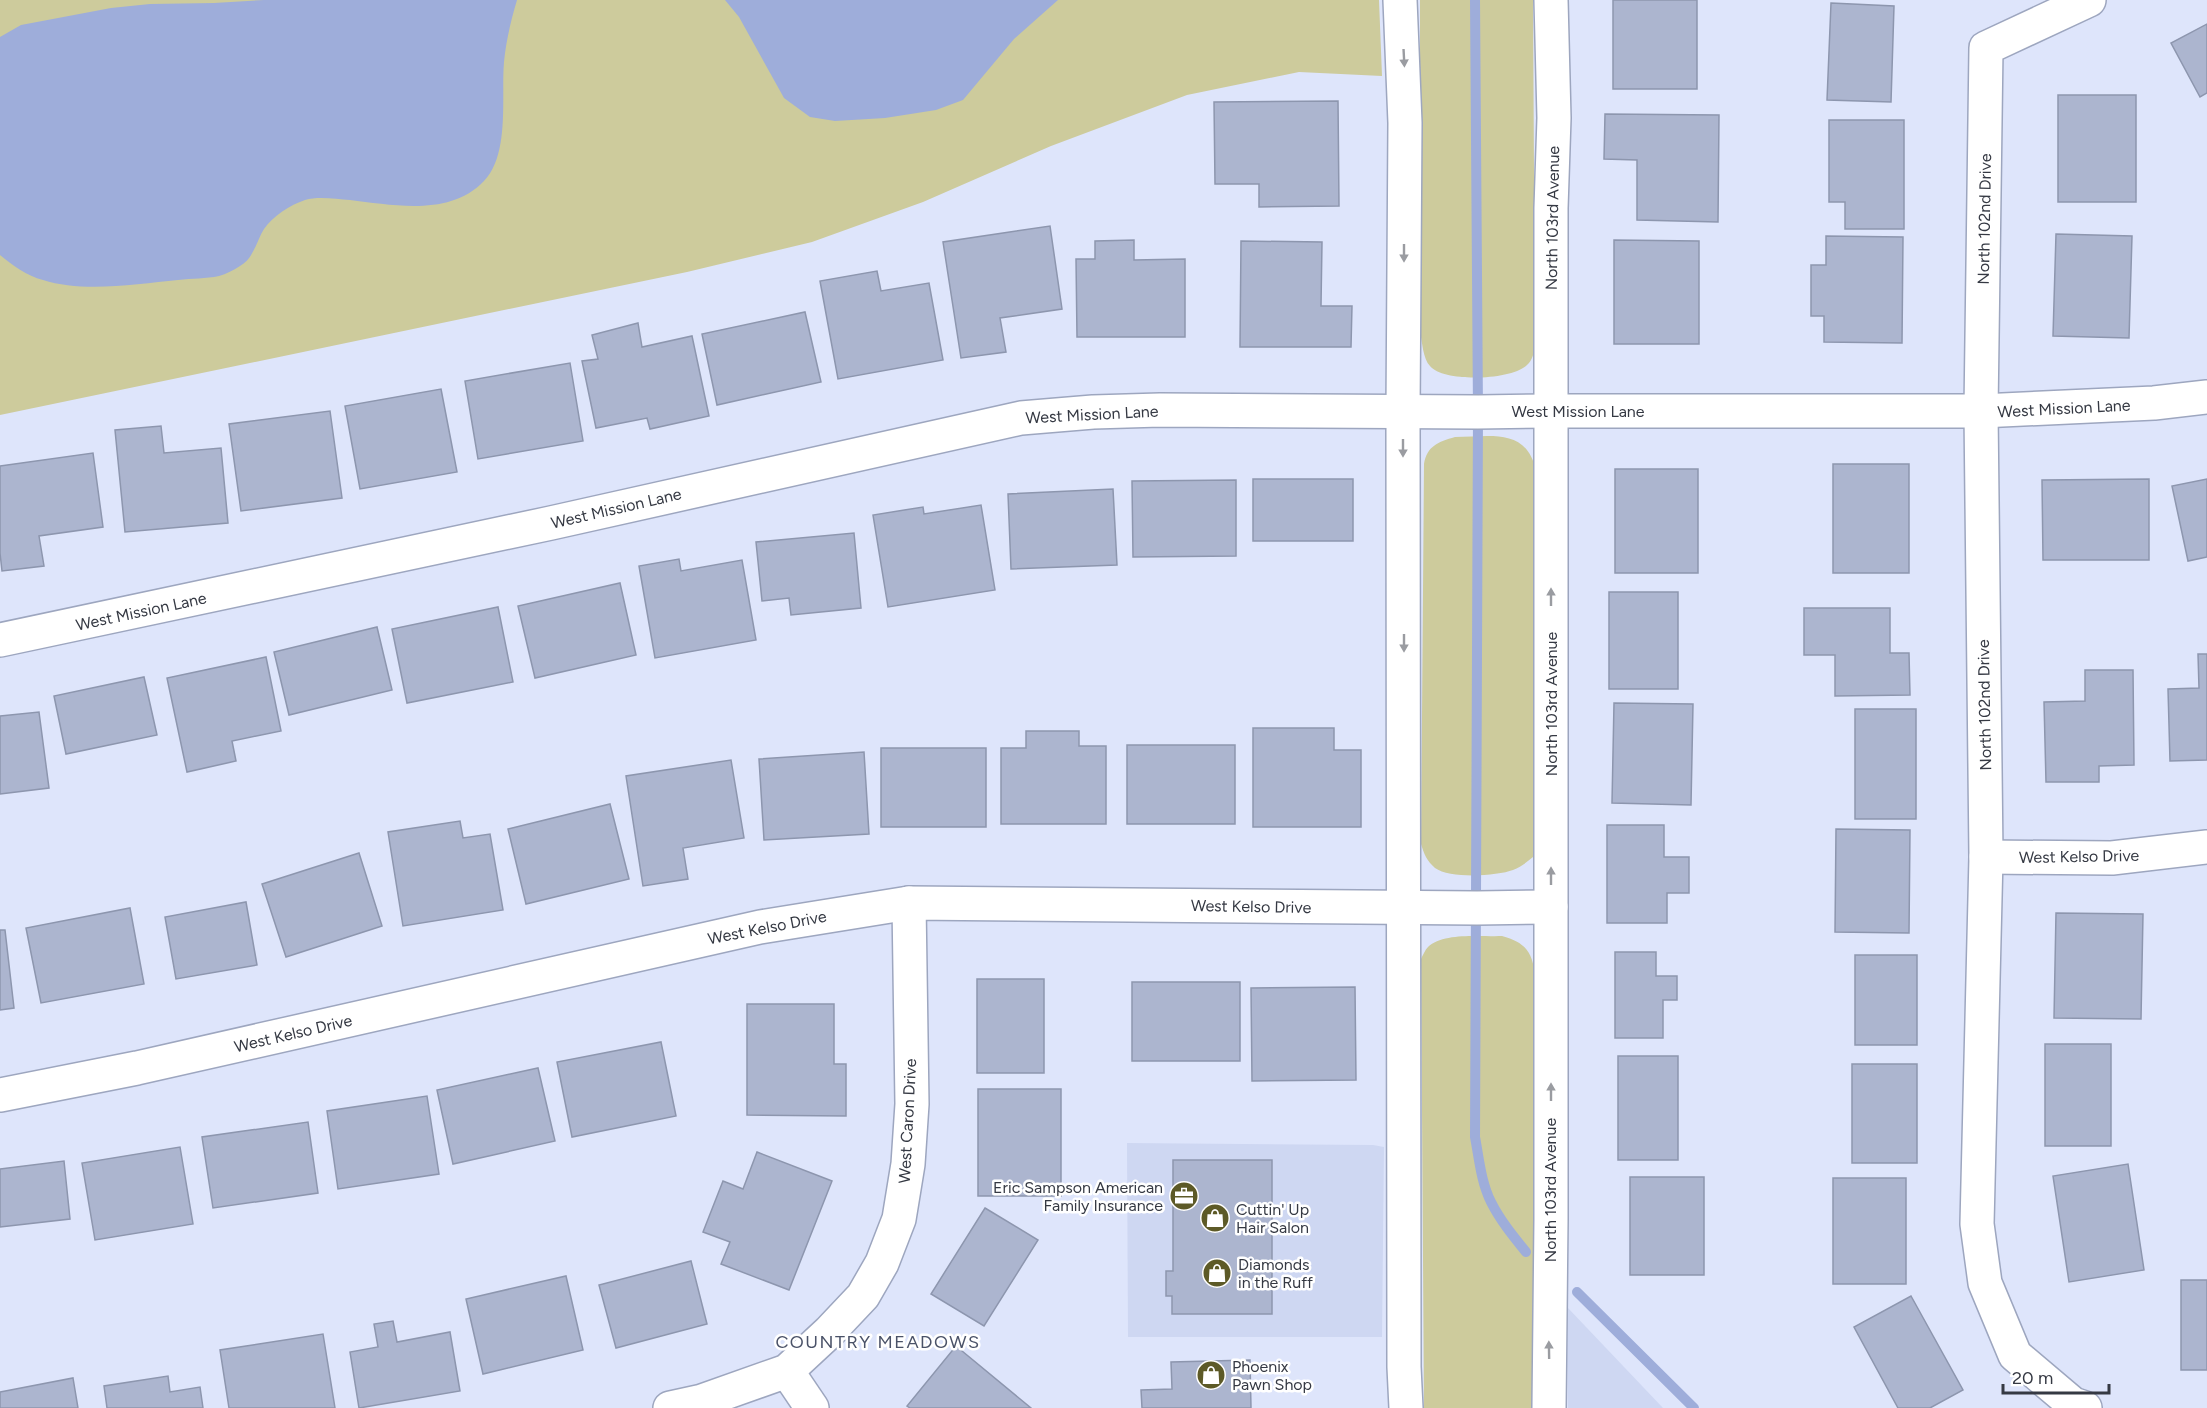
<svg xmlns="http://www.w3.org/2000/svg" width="2207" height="1408" font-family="Figtree,sans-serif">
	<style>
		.built { fill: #ced7f2 }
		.green { fill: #cdcb9c }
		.water { fill: #9eadda }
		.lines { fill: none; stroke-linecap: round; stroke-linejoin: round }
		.stream { stroke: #9eadda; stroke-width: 10 }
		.building { fill: #acb5cf; stroke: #8d96ae; stroke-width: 1.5 }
		.minor-casing { stroke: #9da6bf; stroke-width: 36 }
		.minor { stroke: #fff; stroke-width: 33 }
		.oneway { fill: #9a9ca1 }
		.labels { text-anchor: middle; stroke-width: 5; stroke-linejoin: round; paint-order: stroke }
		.street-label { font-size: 16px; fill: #353943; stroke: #fff }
		.poi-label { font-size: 16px; fill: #353943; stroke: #fff; text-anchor: start }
		.neighbourhood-label { font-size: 18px; letter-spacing: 1.5px; fill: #4a5268; stroke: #fff }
	</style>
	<rect width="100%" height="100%" fill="#dee5fb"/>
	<g class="built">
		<polygon points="1127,1143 1373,1145 1384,1147 1382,1337 1128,1337"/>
		<polygon points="1567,1307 1663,1408 1568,1408"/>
	</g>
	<g class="green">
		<polygon points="0,0 1379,0 1382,76 1299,72 1187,95 1051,146 923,202 812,242 687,272 0,415"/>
		<path d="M 1420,0 L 1533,0 L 1535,344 C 1534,352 1533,360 1527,365 C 1512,380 1444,383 1430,366 C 1423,359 1422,341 1420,331 Z"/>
		<path d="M 1455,437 C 1490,437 1527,427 1536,471 L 1535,843 L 1533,857 C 1527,862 1521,867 1513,870 C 1497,876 1450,879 1435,868 C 1427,861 1424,854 1421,844 L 1424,464 C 1427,446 1438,442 1455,437 Z"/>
		<path d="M 1502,936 C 1527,943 1533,953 1535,978 L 1536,1408 L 1424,1408 L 1421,959 C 1423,955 1425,950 1428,947 C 1443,932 1482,937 1502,936 Z"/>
	</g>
	<g class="water">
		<path d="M 264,0 L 517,0 C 511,20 506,41 504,62 C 501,97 510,154 484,181 C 450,217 393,205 350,200 C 336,199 318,196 305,200 C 290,205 273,216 264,229 C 256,242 254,258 240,266 C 234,270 226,274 219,276 C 206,279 192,278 178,280 C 137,284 83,293 43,280 C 27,276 12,265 0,255 L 0,37 L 21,25 L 111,8 L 150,4 L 214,3 Z"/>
		<polygon points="725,0 1058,0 1014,39 963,100 936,110 885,118 835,121 810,117 784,98 739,17"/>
	</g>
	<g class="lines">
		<g class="stream">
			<path d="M 1475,0 L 1478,412 L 1475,1137 C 1479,1158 1481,1182 1491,1202 C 1500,1220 1513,1236 1526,1252"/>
			<polyline points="1577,1292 1694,1408"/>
		</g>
	</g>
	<g class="building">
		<rect x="1613" y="0" width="84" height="89"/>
		<polygon points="1831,3 1894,6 1891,102 1827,100"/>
		<polygon points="2207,24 2207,93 2200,97 2171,43"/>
		<rect x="2058" y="95" width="78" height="107"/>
		<polygon points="1338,101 1339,206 1259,207 1259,184 1215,184 1214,102"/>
		<polygon points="1605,114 1719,115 1718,222 1637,220 1637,160 1604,159"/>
		<polygon points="1829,120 1904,120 1904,229 1845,229 1845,202 1829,202"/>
		<polygon points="1050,226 1062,309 1000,318 1006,352 961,358 943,242"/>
		<polygon points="2056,234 2132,236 2129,338 2053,336"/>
		<polygon points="1826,236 1903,237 1902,343 1824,342 1824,316 1811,316 1811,265 1826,265"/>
		<polygon points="1134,240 1134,260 1185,259 1185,337 1077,337 1076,259 1095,259 1095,241"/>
		<polygon points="1614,240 1699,241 1699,344 1614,344"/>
		<polygon points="1241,241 1322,242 1321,306 1352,306 1351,347 1240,347"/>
		<polygon points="877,271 881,291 929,283 943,360 838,379 820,281"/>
		<polygon points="805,312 821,382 717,405 702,334"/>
		<polygon points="638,323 642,347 692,336 709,416 650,429 647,418 596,428 582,361 598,359 592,335"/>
		<polygon points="570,363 583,441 478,459 465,381"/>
		<polygon points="441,389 457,472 360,489 345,406"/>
		<polygon points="330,411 342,498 241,511 229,424"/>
		<polygon points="161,426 164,453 221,448 228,523 125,532 115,430"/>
		<polygon points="93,453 103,527 39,536 44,566 2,571 0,553 0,466"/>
		<rect x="1833" y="464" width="76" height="109"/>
		<rect x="1615" y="469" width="83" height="104"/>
		<rect x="1253" y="479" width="100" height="62"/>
		<polygon points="2149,479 2149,560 2043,560 2042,480"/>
		<polygon points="2207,479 2207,557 2188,561 2172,486"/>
		<polygon points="1236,480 1236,556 1133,557 1132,481"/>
		<polygon points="1113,489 1117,565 1011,569 1008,494"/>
		<polygon points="981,505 995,590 888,607 873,515 923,507 924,514"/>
		<polygon points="854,533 861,608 791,615 789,598 762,601 756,542"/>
		<polygon points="679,559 681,571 742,560 756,640 655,658 639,566"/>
		<polygon points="620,583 636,655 535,678 518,606"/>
		<rect x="1609" y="592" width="69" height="97"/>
		<polygon points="498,607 513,682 407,703 392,629"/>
		<polygon points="1804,608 1890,608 1890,653 1909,653 1910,695 1835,696 1835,655 1804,655"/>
		<polygon points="377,627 392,690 289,715 274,652"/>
		<polygon points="2198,654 2207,654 2207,760 2170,761 2168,689 2199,688"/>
		<polygon points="266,657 281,731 232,741 236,761 187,772 167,678"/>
		<polygon points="2085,670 2133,670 2134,765 2099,766 2099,782 2046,782 2044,702 2085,701"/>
		<polygon points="144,677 157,735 66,754 54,696"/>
		<polygon points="1614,703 1693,704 1691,805 1612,803"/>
		<rect x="1855" y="709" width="61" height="110"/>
		<polygon points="39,712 49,788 0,794 0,716"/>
		<polygon points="1253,728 1334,728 1334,750 1361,750 1361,827 1253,827"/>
		<polygon points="1026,731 1079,731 1079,746 1106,746 1106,824 1001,824 1001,748 1026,748"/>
		<rect x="1127" y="745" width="108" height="79"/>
		<rect x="881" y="748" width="105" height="79"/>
		<polygon points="864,752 869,834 764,840 759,759"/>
		<polygon points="731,760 744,838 683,848 688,879 643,886 626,776"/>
		<polygon points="610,804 629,879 526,904 508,829"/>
		<polygon points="460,821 463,838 490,834 503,910 403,926 388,832"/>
		<polygon points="1607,825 1664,825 1664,857 1689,857 1689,893 1667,893 1667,923 1607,923"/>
		<polygon points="1836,829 1910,830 1909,933 1835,932"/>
		<polygon points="359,853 382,926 286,957 262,884"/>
		<polygon points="246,902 257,965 176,979 165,917"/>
		<polygon points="130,908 144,984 41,1003 26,928"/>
		<polygon points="2056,913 2143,914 2141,1019 2054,1018"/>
		<polygon points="0,930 5,930 14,1008 0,1010"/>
		<polygon points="1615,952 1656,952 1656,976 1677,976 1677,1000 1663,1000 1663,1038 1615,1038"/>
		<rect x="1855" y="955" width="62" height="90"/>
		<rect x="977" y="979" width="67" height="94"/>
		<rect x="1132" y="982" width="108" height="79"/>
		<polygon points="1355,987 1356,1080 1252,1081 1251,988"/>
		<polygon points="747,1004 834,1004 834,1064 846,1064 846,1116 747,1115"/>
		<polygon points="661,1042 676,1116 572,1137 557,1062"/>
		<rect x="2045" y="1044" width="66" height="102"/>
		<rect x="1618" y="1056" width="60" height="104"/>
		<rect x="1852" y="1064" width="65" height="99"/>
		<polygon points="538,1068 555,1141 453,1164 437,1090"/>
		<rect x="978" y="1089" width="83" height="107"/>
		<polygon points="427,1096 439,1174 338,1189 327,1111"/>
		<polygon points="308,1122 318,1193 213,1208 202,1137"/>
		<polygon points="180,1147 193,1224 95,1240 82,1163"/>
		<polygon points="757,1152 832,1181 789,1290 721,1264 730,1242 703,1232 723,1181 743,1189"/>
		<polygon points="1173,1160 1272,1160 1272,1314 1172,1314 1172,1296 1166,1296 1166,1271 1173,1271"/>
		<polygon points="64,1161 70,1219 0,1227 0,1169"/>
		<polygon points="2128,1164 2144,1270 2069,1282 2053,1176"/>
		<rect x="1630" y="1177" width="74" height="98"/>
		<rect x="1833" y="1178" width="73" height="106"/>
		<polygon points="985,1208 1038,1240 984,1326 931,1294"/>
		<polygon points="691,1261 707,1324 616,1348 599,1285"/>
		<polygon points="566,1276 583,1350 483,1374 466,1299"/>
		<rect x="2181" y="1280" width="26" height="90"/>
		<polygon points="1911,1296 1963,1390 1930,1408 1898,1408 1854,1327"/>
		<polygon points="393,1321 397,1342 450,1332 460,1391 359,1408 350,1352 378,1347 374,1324"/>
		<polygon points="323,1334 335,1408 229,1408 220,1350"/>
		<polygon points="956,1346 1031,1408 910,1408 907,1406"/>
		<polygon points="1250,1360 1251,1408 1142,1408 1141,1390 1172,1389 1171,1362"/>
		<polygon points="168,1376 170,1392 200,1387 203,1408 107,1408 104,1386"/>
		<polygon points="73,1378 78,1408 0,1408 0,1392"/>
	</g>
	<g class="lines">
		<g class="minor-casing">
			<g id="minor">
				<polyline points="1400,0 1405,123 1403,412 1404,1367 1406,1408"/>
				<polyline points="0,640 551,523 1021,418 1093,412 1160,410 1478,412 1551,411 1981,411 2154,403 2207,397"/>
				<polyline points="1986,857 2112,858 2207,847"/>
				<polyline points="0,1095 137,1068 760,927 909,903 1477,908 1551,907"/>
				<polyline points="787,1371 812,1408"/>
				<polyline points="670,1408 702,1401 787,1371 829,1332 863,1296 882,1263 899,1219 908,1164 912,1104 909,903"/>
				<polyline points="1549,1408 1551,1220 1551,208 1554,118 1551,0"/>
				<polyline points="2085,1408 2073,1404 2015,1355 1985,1283 1977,1224 1986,857 1981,411 1986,48 2089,0"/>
			</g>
		</g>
		<use href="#minor" class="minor"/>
	</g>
	<defs><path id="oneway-solid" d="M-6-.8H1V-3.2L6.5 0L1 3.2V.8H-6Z" transform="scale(1.5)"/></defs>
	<g class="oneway">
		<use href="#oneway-solid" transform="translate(1404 58) rotate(87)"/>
		<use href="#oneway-solid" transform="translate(1404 253) rotate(90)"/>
		<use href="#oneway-solid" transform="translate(1403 448) rotate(90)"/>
		<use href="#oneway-solid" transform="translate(1551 597) rotate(-90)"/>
		<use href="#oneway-solid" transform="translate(1404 643) rotate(90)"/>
		<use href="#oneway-solid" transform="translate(1551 876) rotate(-90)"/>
		<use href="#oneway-solid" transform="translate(1551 1092) rotate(-90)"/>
		<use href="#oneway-solid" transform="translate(1549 1350) rotate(-91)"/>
	</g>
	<defs>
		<g id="office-disc" transform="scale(1.5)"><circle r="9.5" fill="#5d5a27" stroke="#fff"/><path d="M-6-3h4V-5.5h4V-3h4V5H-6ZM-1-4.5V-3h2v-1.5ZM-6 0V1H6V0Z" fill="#fff"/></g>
		<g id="shop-disc" transform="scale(1.5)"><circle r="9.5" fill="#5d5a27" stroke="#fff"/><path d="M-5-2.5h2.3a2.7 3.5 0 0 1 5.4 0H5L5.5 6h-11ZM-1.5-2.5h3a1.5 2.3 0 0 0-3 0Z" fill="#fff"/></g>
	</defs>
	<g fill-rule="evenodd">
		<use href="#office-disc" x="1184" y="1196"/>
		<use href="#shop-disc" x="1215" y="1218"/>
		<use href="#shop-disc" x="1217" y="1273"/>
		<use href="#shop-disc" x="1211" y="1375"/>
	</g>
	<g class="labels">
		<g class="street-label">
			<text transform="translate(1552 218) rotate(-89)" y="6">North 103rd Avenue</text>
			<text transform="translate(1984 219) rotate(-89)" y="6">North 102nd Drive</text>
			<text transform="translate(2064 408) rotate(-3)" y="6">West Mission Lane</text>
			<text x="1578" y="417">West Mission Lane</text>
			<text transform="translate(1092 414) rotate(-3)" y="6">West Mission Lane</text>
			<text transform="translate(616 508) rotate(-13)" y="6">West Mission Lane</text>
			<text transform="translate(141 611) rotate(-12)" y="6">West Mission Lane</text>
			<text transform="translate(1551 704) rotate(-90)" y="6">North 103rd Avenue</text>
			<text transform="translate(1984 705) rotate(-91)" y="6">North 102nd Drive</text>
			<text transform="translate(2079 856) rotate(-1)" y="6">West Kelso Drive</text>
			<text transform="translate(1251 906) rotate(1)" y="6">West Kelso Drive</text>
			<text transform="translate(767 927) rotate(-11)" y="6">West Kelso Drive</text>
			<text transform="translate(293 1033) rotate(-13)" y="6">West Kelso Drive</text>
			<text transform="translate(907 1121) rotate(-87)" y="6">West Caron Drive</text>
			<text transform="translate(1550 1190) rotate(-90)" y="6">North 103rd Avenue</text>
		</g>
		<g class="poi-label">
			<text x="1163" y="1193" text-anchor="end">Eric Sampson American<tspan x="1163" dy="18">Family Insurance</tspan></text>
			<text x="1236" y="1215">Cuttin' Up<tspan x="1236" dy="18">Hair Salon</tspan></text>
			<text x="1238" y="1270">Diamonds<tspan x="1238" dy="18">in the Ruff</tspan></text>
			<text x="1232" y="1372">Phoenix<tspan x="1232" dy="18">Pawn Shop</tspan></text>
		</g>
		<g class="neighbourhood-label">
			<text x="878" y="1348">COUNTRY MEADOWS</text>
		</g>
	</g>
	<path d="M2003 1384v9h106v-9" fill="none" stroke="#353943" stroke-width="3"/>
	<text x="2012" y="1384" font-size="18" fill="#353943" stroke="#ffffff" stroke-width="4.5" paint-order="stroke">20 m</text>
</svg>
